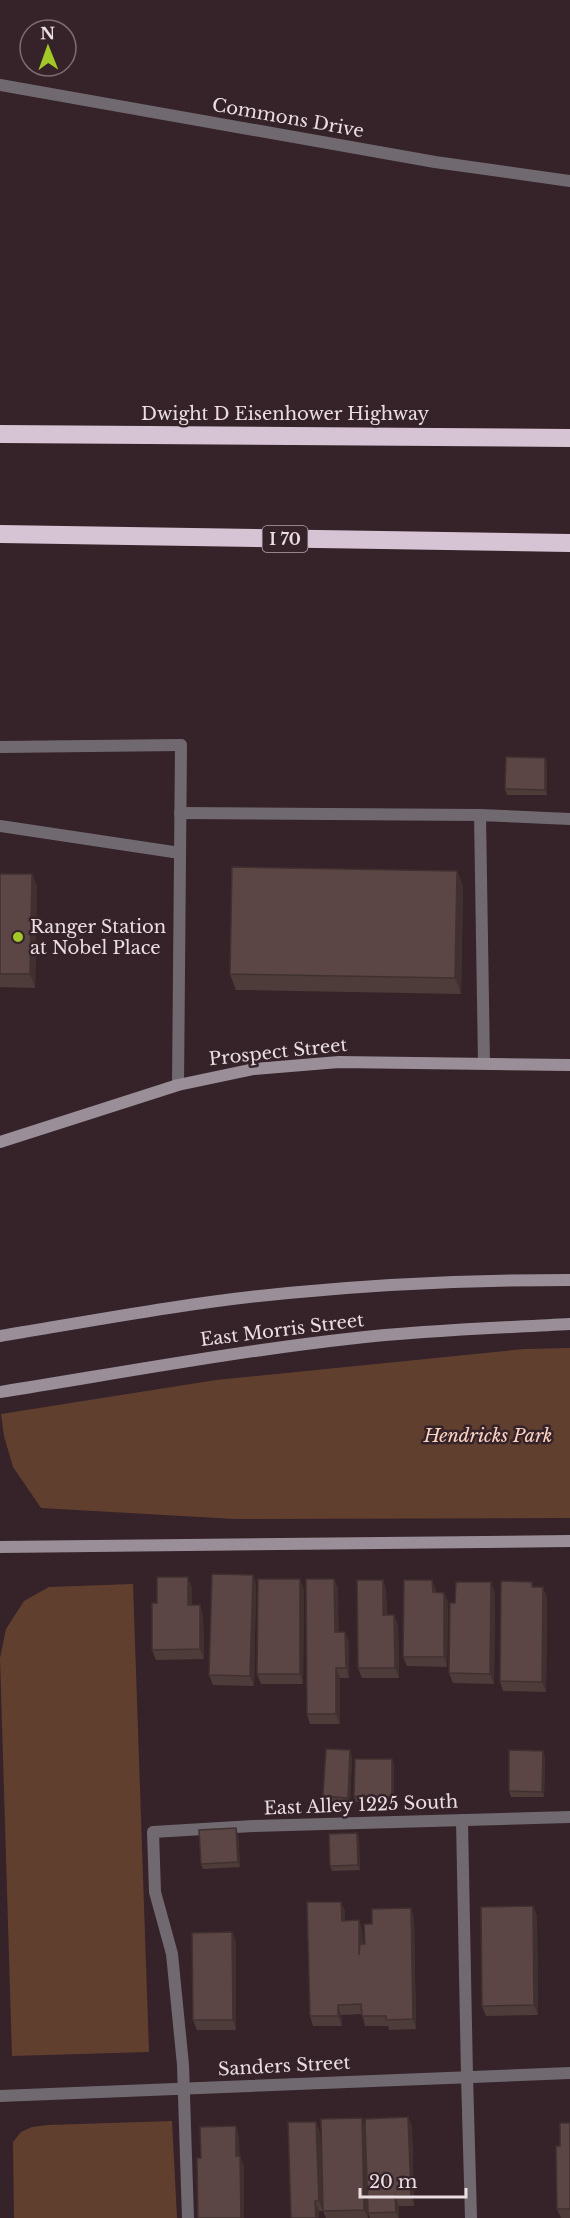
<svg xmlns="http://www.w3.org/2000/svg" width="570" height="2218" font-family="'Libre Baskerville',serif">
	<style>
		.green { fill: #613f2f }
		.lines { fill: none; stroke-linecap: round; stroke-linejoin: round }
		.lane { stroke: #716970; stroke-width: 12 }
		.street { stroke: #716970; stroke-width: 12 }
		.secondary { stroke: #9a8e98; stroke-width: 12 }
		.highway { stroke: #d6c4d4; stroke-width: 18 }
		.wall { fill: #4e3c3b }
		.shaded-wall { fill: #403130 }
		.building { fill: #5b4645; stroke: #403130; stroke-width: 1.5 }
		.poi-dot { fill: #a2c927; stroke: #352329; stroke-width: 2 }
		.labels { text-anchor: middle; stroke-width: 5; stroke-linejoin: round; paint-order: stroke }
		.shield { fill: #352329; stroke: #b4a6aa; stroke-width: 1.5 }
		.shield-label { font-size: 16px; font-weight: bold; fill: #eadee2 }
		.street-label { font-size: 18px; fill: #eadee2; stroke: #352329 }
		.poi-label { font-size: 18px; fill: #eadee2; stroke: #352329; text-anchor: start }
		.park-label { font-size: 18px; font-style: italic; fill: #fdd4c1; stroke: #352329 }
	</style>
	<rect width="100%" height="100%" fill="#352329"/>
	<g class="green">
		<polygon points="570,1348 570,1518 235,1519 41,1508 13,1467 4,1436 1,1414 216,1380 524,1349"/>
		<polygon points="133,1584 149,2052 12,2056 0,1658 6,1629 24,1601 49,1587"/>
		<polygon points="172,2121 177,2218 14,2218 13,2142 21,2132 32,2127 48,2125"/>
	</g>
	<g class="lines">
		<g class="lane">
			<polyline points="0,747 181,745"/>
			<polyline points="180,813 480,815"/>
			<polyline points="0,826 180,853"/>
			<polyline points="484,1063 480,815 570,819"/>
			<polyline points="462,1820 467,2076"/>
			<polyline points="188,2218 183,2065 172,1954 155,1892 153,1832 253,1826 570,1817"/>
		</g>
		<g class="street">
			<polyline points="0,85 435,162 570,181"/>
			<polyline points="178,1085 181,745"/>
			<polyline points="467,2076 471,2218"/>
			<polyline points="0,2096 570,2073"/>
		</g>
		<g class="secondary">
			<polyline points="0,1142 178,1085 254,1069 339,1062 570,1065"/>
			<path d="M 0,1336 C 96,1320 192,1302 288,1293 C 382,1284 476,1280 570,1280"/>
			<path d="M 0,1392 C 119,1373 237,1351 356,1338 C 427,1330 499,1328 570,1324"/>
			<polyline points="0,1547 570,1541"/>
		</g>
		<g class="highway">
			<polyline points="0,434 570,438"/>
			<polyline points="0,534 570,543"/>
		</g>
	</g>
	<g class="wall">
		<polygon points="545,758 547,763 547,795 507,795 505,789"/>
		<polygon points="457,871 463,886 461,994 236,990 230,974"/>
		<polygon points="0,874 32,874 37,887 35,988 0,987"/>
		<polygon points="253,1575 256,1585 254,1686 213,1685 209,1675"/>
		<polygon points="334,1579 338,1589 338,1632 349,1642 349,1678 340,1678 340,1724 310,1724 307,1714"/>
		<polygon points="383,1580 386,1590 387,1615 394,1615 398,1625 399,1678 362,1678 358,1668"/>
		<polygon points="432,1580 436,1592 444,1593 448,1603 447,1667 407,1666 403,1657"/>
		<polygon points="532,1582 533,1587 547,1597 546,1692 503,1691 500,1681"/>
		<polygon points="192,1587 192,1605 203,1615 204,1659 156,1660 152,1650 157,1603"/>
		<polygon points="304,1589 303,1684 261,1684 257,1674"/>
		<polygon points="495,1592 494,1684 453,1683 449,1673 455,1603"/>
		<polygon points="352,1756 350,1803 325,1802 323,1796"/>
		<polygon points="545,1756 544,1797 511,1797 509,1791"/>
		<polygon points="392,1759 394,1765 394,1802 356,1802 354,1796"/>
		<polygon points="357,1833 359,1839 360,1870 332,1871 330,1866"/>
		<polygon points="238,1834 240,1867 203,1869 201,1864"/>
		<polygon points="341,1902 345,1912 345,1921 359,1920 362,1930 363,1944 365,1944 372,1924 414,1918 416,2029 389,2030 388,2026 365,2026 362,2014 341,2015 342,2026 313,2026 310,2016"/>
		<polygon points="533,1906 537,1916 538,2015 486,2016 482,2006"/>
		<polygon points="232,1932 236,1942 236,2030 197,2030 193,2020"/>
		<polygon points="408,2117 412,2127 414,2206 399,2206 399,2218 370,2218 368,2213"/>
		<polygon points="362,2118 365,2128 368,2218 326,2218 323,2211"/>
		<polygon points="570,2123 570,2218 561,2218 557,2209 560,2146"/>
		<polygon points="320,2132 323,2211 319,2211 319,2218 291,2218"/>
	</g>
	<g class="shaded-wall">
		<polygon points="545,758 547,763 547,795 545,790"/>
		<polygon points="457,871 463,886 461,994 455,978"/>
		<polygon points="32,874 37,887 35,988 30,974"/>
		<polygon points="253,1575 256,1585 254,1686 250,1676"/>
		<polygon points="188,1577 192,1587 192,1615 188,1605"/>
		<polygon points="300,1579 304,1589 303,1684 300,1674"/>
		<polygon points="334,1579 338,1589 339,1642 335,1632"/>
		<polygon points="383,1580 386,1590 387,1625 383,1615"/>
		<polygon points="432,1580 436,1590 436,1602 433,1592"/>
		<polygon points="491,1582 495,1592 494,1684 490,1674"/>
		<polygon points="543,1587 547,1597 546,1692 542,1682"/>
		<polygon points="444,1593 448,1603 447,1667 444,1657"/>
		<polygon points="200,1605 203,1615 204,1659 200,1649"/>
		<polygon points="394,1615 398,1625 399,1678 395,1668"/>
		<polygon points="345,1632 349,1642 349,1678 346,1668"/>
		<polygon points="336,1668 340,1678 340,1724 336,1714"/>
		<polygon points="350,1750 352,1756 350,1803 348,1798"/>
		<polygon points="543,1751 545,1756 544,1797 542,1792"/>
		<polygon points="392,1759 394,1765 394,1802 392,1797"/>
		<polygon points="236,1828 238,1834 240,1867 238,1862"/>
		<polygon points="357,1833 359,1839 360,1870 358,1865"/>
		<polygon points="341,1902 345,1912 345,1931 342,1921"/>
		<polygon points="533,1906 537,1916 538,2015 534,2005"/>
		<polygon points="411,1908 414,1918 416,2029 413,2019"/>
		<polygon points="359,1920 362,1930 363,1965 359,1955"/>
		<polygon points="232,1932 236,1942 236,2030 233,2020"/>
		<polygon points="338,2005 341,2015 342,2026 338,2016"/>
		<polygon points="408,2117 412,2127 414,2206 411,2196"/>
		<polygon points="362,2118 365,2128 368,2218 364,2210"/>
		<polygon points="316,2122 320,2132 323,2211 319,2201"/>
		<polygon points="236,2126 239,2136 240,2166 236,2156"/>
		<polygon points="240,2156 244,2166 244,2218 241,2218"/>
		<polygon points="395,2196 399,2206 399,2218 398,2218 396,2212"/>
		<polygon points="315,2201 319,2211 319,2218 316,2218"/>
	</g>
	<g class="building">
		<polygon points="506,757 545,758 545,790 505,789"/>
		<polygon points="232,867 457,871 455,978 230,974"/>
		<polygon points="0,874 32,874 30,974 0,974"/>
		<polygon points="212,1574 253,1575 250,1676 209,1675"/>
		<polygon points="157,1577 188,1577 188,1605 200,1605 200,1649 152,1650 152,1603 157,1603"/>
		<polygon points="258,1579 300,1579 300,1674 257,1674"/>
		<polygon points="306,1579 334,1579 335,1632 345,1632 346,1668 336,1668 336,1714 307,1714"/>
		<polygon points="357,1580 383,1580 383,1615 394,1615 395,1668 358,1668"/>
		<polygon points="404,1580 432,1580 433,1592 444,1593 444,1657 403,1657"/>
		<polygon points="501,1581 532,1582 532,1587 543,1587 542,1682 500,1681"/>
		<polygon points="456,1582 491,1582 490,1674 449,1673 450,1603 455,1603"/>
		<polygon points="326,1749 350,1750 348,1798 323,1796"/>
		<polygon points="509,1750 543,1751 542,1792 509,1791"/>
		<polygon points="355,1759 392,1759 392,1797 354,1796"/>
		<polygon points="236,1828 238,1862 201,1864 199,1830"/>
		<polygon points="357,1833 358,1865 330,1866 329,1834"/>
		<polygon points="307,1902 341,1902 342,1921 359,1920 359,1955 360,1944 365,1944 364,1924 372,1924 372,1909 411,1908 413,2019 386,2020 386,2016 362,2016 361,2004 338,2005 338,2016 310,2016"/>
		<polygon points="533,1906 534,2005 482,2006 481,1907"/>
		<polygon points="232,1932 233,2020 193,2020 192,1933"/>
		<polygon points="408,2117 411,2196 395,2196 396,2212 368,2213 365,2119"/>
		<polygon points="362,2118 364,2210 323,2211 321,2119"/>
		<polygon points="288,2122 316,2122 319,2201 315,2201 316,2218 291,2218"/>
		<polygon points="560,2123 570,2123 570,2209 557,2209 556,2146 560,2146"/>
		<polygon points="236,2126 236,2156 240,2156 241,2218 198,2218 197,2158 201,2158 200,2127"/>
	</g>
	<circle class="poi-dot" cx="18" cy="937" r="6"/>
	<g class="labels">
		<rect class="shield" x="262.5" y="526" width="45" height="26" rx="4.5"/>
		<g class="shield-label">
			<text x="285" y="545">I 70</text>
		</g>
		<g class="street-label">
			<text transform="translate(288 118) rotate(10)" y="6">Commons Drive</text>
			<text x="285" y="420">Dwight D Eisenhower Highway</text>
			<text transform="translate(278 1052) rotate(-6)" y="6">Prospect Street</text>
			<text transform="translate(282 1330) rotate(-7)" y="6">East Morris Street</text>
			<text transform="translate(361 1805) rotate(-2)" y="6">East Alley 1225 South</text>
			<text transform="translate(284 2066) rotate(-3)" y="6">Sanders Street</text>
		</g>
		<g class="poi-label">
			<text x="30" y="933">Ranger Station<tspan x="30" dy="21">at Nobel Place</tspan></text>
		</g>
		<g class="park-label">
			<text x="488" y="1442">Hendricks Park</text>
		</g>
	</g>
	<g transform="translate(48 48) rotate(359)"><circle r="28" fill="#352329" stroke="#7d6e73" stroke-width="1.5"/>
	<path d="M0-4.5L10 22L0 15L-10 22Z" fill="#a2c927"/>
	<text y="-9" font-size="16" font-weight="bold" text-anchor="middle" fill="#eadee2">N</text>
	</g>
	<path d="M360 2188v9h106v-9" fill="none" stroke="#eadee2" stroke-width="3"/>
	<text x="369" y="2188" font-size="18" fill="#eadee2" stroke="#352329" stroke-width="4.5" paint-order="stroke">20 m</text>
</svg>
